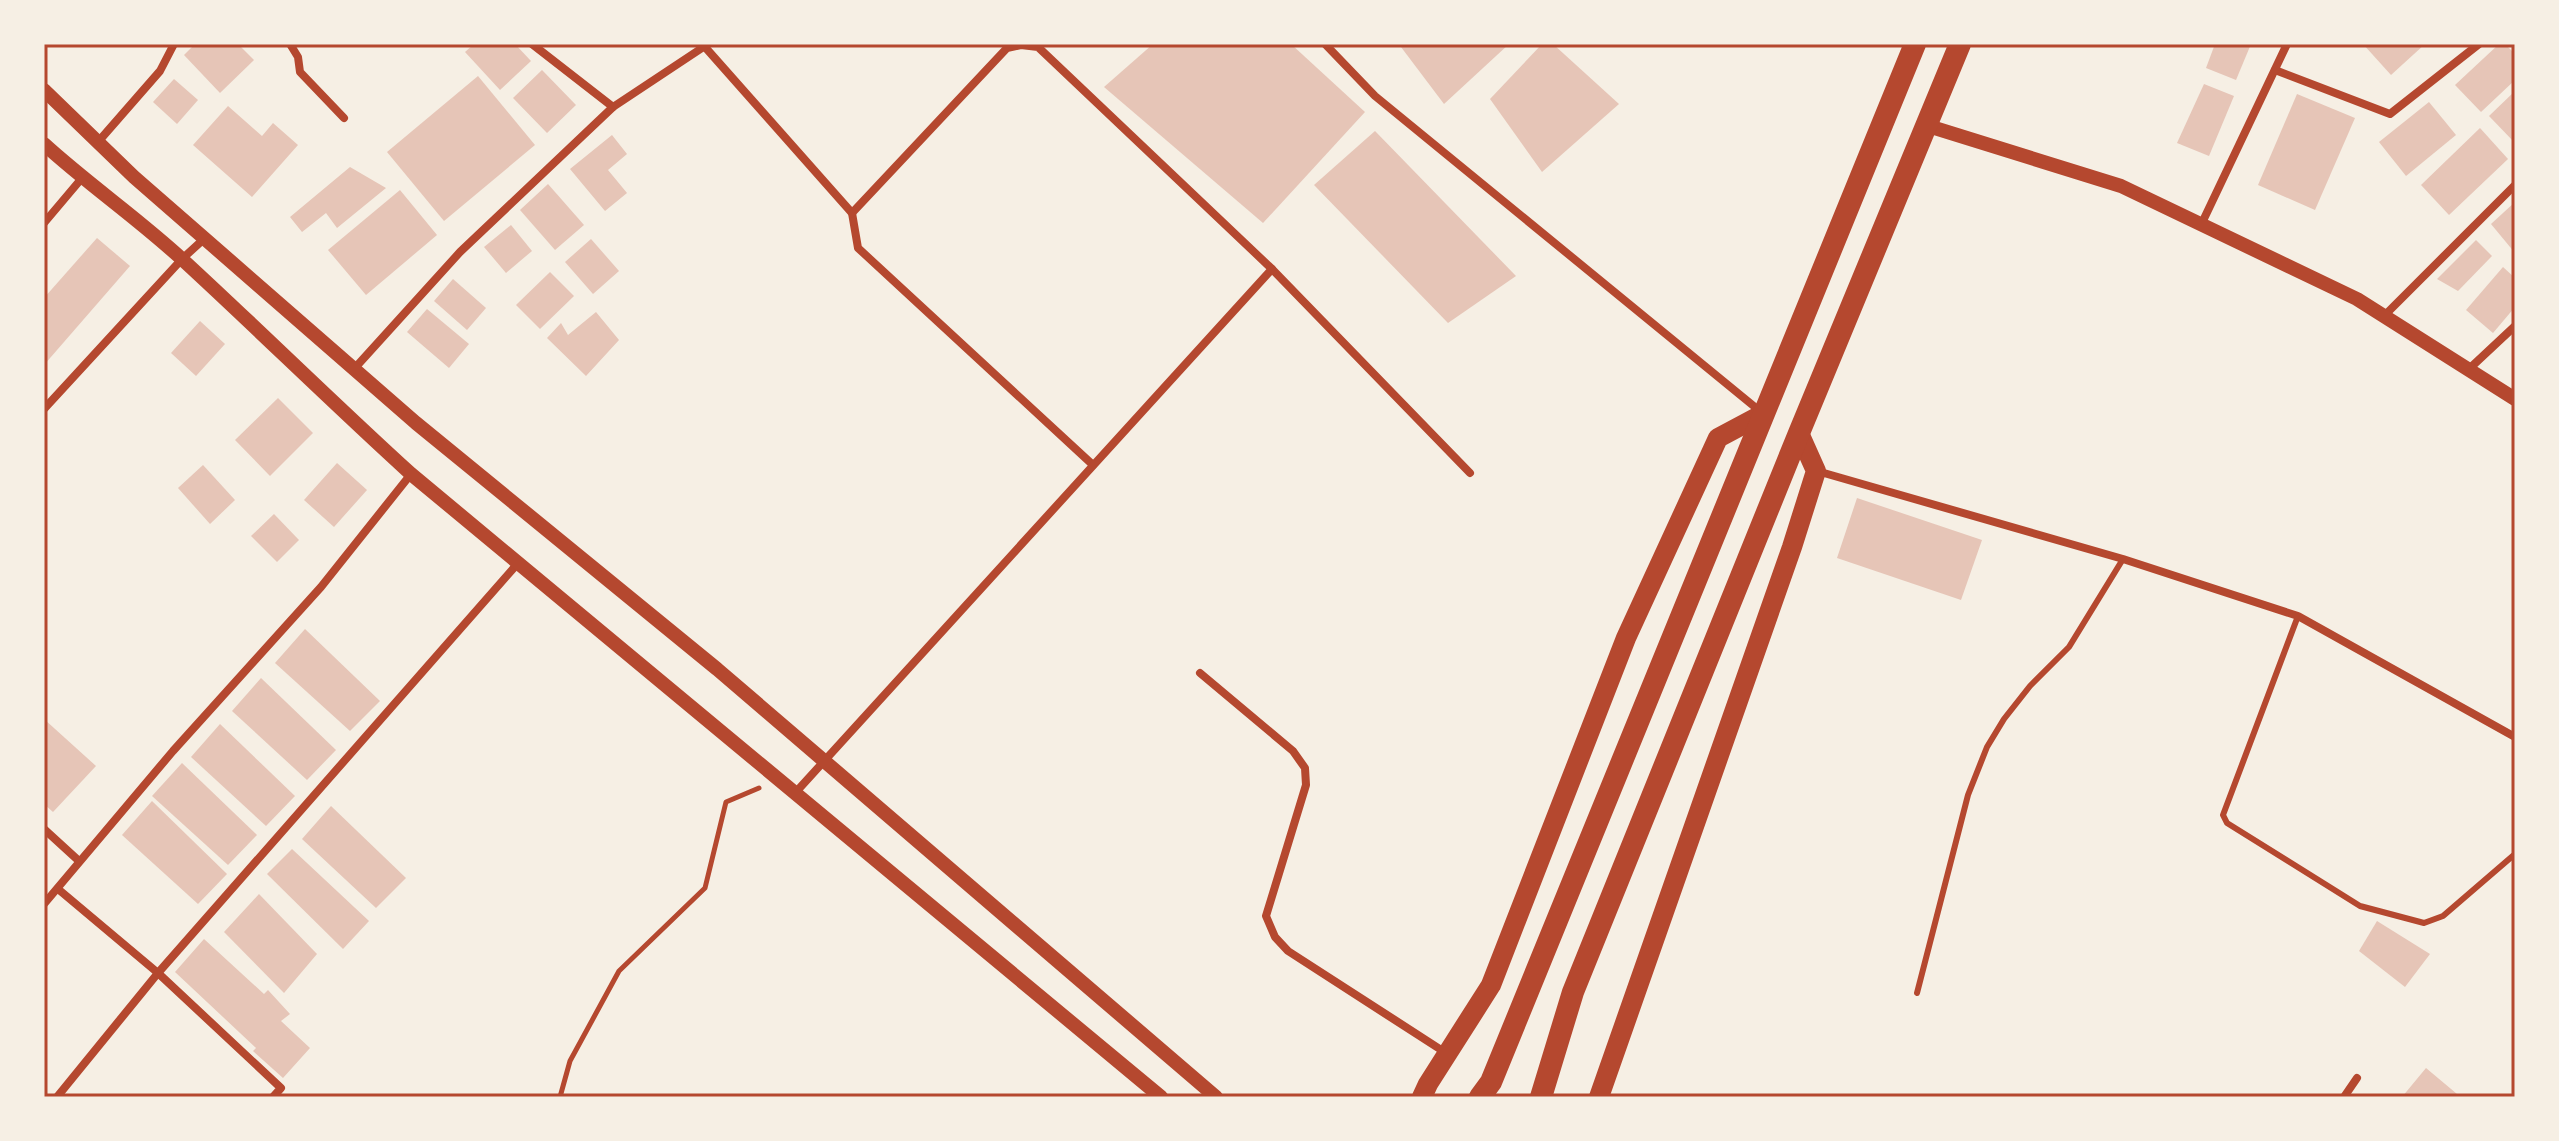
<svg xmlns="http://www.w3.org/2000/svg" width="2559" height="1141" font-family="Roboto,sans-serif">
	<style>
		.building { fill: #e6c5b7 }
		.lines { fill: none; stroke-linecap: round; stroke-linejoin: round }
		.path { stroke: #b5482f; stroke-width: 5 }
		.service { stroke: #b5482f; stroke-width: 6 }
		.minor { stroke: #b5482f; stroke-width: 8 }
		.tertiary { stroke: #b5482f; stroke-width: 14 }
		.primary { stroke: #b5482f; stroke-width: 20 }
		.trunk { stroke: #b5482f; stroke-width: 22 }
		.neatline { fill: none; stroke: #b5482f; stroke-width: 3 }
	</style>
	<rect width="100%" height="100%" fill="#f6efe4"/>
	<g class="building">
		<polygon points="195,44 238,44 254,60 220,93 184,55"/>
		<polygon points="474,44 515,44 531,61 500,90 465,52"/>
		<polygon points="1153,44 1291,44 1365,112 1263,223 1104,87"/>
		<polygon points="1404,44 1509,44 1444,104 1401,47"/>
		<polygon points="1542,44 1553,44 1619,104 1542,172 1490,99"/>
		<polygon points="2215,44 2251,44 2236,80 2206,68"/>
		<polygon points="2363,44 2425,44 2391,75"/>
		<polygon points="2499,44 2505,44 2515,54 2515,80 2481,112 2455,85"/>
		<polygon points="542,70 576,105 547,133 513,98"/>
		<polygon points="478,76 535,145 444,221 387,152"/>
		<polygon points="174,79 198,100 177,124 153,102"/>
		<polygon points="2204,84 2234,96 2209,156 2177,143"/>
		<polygon points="2515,91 2515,143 2489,116"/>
		<polygon points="2297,94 2355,118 2315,210 2258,185"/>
		<polygon points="2429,102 2456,135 2406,176 2379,142"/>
		<polygon points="228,106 262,136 273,123 298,145 252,197 193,145"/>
		<polygon points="2480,128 2508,159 2449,215 2421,185"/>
		<polygon points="1375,131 1516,276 1448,323 1314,185"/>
		<polygon points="612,135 627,154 608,170 627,193 605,211 570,169"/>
		<polygon points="350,167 386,188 337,228 326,213 302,232 290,217"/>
		<polygon points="548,184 584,225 555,250 520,210"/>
		<polygon points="400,190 437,235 366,295 328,250"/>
		<polygon points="2515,202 2515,253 2491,224"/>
		<polygon points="511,225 532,251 506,273 484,247"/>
		<polygon points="97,238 130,266 44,365 44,298"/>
		<polygon points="591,239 619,271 593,294 565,262"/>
		<polygon points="2476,240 2492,256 2458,291 2437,279"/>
		<polygon points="2503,267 2515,278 2515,307 2493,333 2466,310"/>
		<polygon points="550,272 574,296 540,329 516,305"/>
		<polygon points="453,279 486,308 467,330 434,301"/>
		<polygon points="427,309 469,344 449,368 407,332"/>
		<polygon points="596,312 619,340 586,376 547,338 561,323 568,335"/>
		<polygon points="200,321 225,344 196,376 171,353"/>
		<polygon points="278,398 313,433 270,476 235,440"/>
		<polygon points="337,463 367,490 334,527 304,500"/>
		<polygon points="203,465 235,500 210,524 178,488"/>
		<polygon points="1857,498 1982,540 1961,600 1837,558"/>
		<polygon points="274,514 299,540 277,562 251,536"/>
		<polygon points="305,629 380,701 350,731 275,663"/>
		<polygon points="261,678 336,750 307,780 232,711"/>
		<polygon points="44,719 96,766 53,812 44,804"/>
		<polygon points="220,724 295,796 266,826 191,757"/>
		<polygon points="182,763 257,835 228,865 152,796"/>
		<polygon points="152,801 227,874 198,904 122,835"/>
		<polygon points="331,806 406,878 376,908 302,839"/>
		<polygon points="292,849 369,921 343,949 267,874"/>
		<polygon points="259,894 317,954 284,993 224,932"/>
		<polygon points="2377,921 2430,954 2405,987 2359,951"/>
		<polygon points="204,939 264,994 268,990 290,1014 281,1021 310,1048 283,1078 253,1051 256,1048 175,972"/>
		<polygon points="2426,1068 2457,1094 2462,1097 2402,1097"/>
	</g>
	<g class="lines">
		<polyline class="path" points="560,1097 570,1061 619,971 705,888 726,802 759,788"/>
		<g class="service">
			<polyline points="2298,616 2223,815 2227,823 2360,906 2424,923 2443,916 2515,854"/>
			<polyline points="1917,993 1968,795 1987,747 2004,719 2030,686 2069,647 2123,559"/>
		</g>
		<g class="minor">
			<polyline points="290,44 298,57 300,72 344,118"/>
			<polyline points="532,44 613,107"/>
			<polyline points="1325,44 1375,96 1761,412"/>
			<polyline points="705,47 852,213 858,248 1093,465"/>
			<polyline points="2275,70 2390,114 2479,44"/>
			<polyline points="98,142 160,71 174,44"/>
			<polyline points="852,213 1007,48 1021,45 1038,47 1272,269"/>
			<polyline points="44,223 82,178"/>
			<polyline points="2201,225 2287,44"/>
			<polyline points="2384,316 2515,185"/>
			<polyline points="354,369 460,252 613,107 708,44"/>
			<polyline points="2469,369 2515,326"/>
			<polyline points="44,409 182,259 205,238"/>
			<polyline points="1817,471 2123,559 2298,616 2515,737"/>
			<polyline points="1200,673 1293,751 1305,768 1306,785 1266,916 1275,937 1288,951 1446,1053"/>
			<polyline points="796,792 1272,269 1470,473"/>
			<polyline points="44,829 79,861"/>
			<polyline points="58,889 158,973 281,1088 273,1097"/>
			<polyline points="44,904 173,751 321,587 411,474"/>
			<polyline points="57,1097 158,973 519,562"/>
			<polyline points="2344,1097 2357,1078"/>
		</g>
		<g class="tertiary">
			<polyline points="44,90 134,177 416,423 717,669 1216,1097"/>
			<polyline points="1925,125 2121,186 2357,299 2515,399"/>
			<path d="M 44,144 C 89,185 140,220 184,261 C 260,331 334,404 411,474 L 1161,1097"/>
		</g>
		<g class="primary">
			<polyline points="1422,1097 1428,1084 1491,985 1626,638 1718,438 1763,414"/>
			<polyline points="1599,1097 1792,547 1816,471 1799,433"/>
		</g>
		<g class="trunk">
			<polyline points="1480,1097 1491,1082 1915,44"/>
			<polyline points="1541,1097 1573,992 1799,433 1960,44"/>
		</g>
	</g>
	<rect width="2559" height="1141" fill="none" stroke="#f6efe4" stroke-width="92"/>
	<rect x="46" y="46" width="2467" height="1049" class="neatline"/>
</svg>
